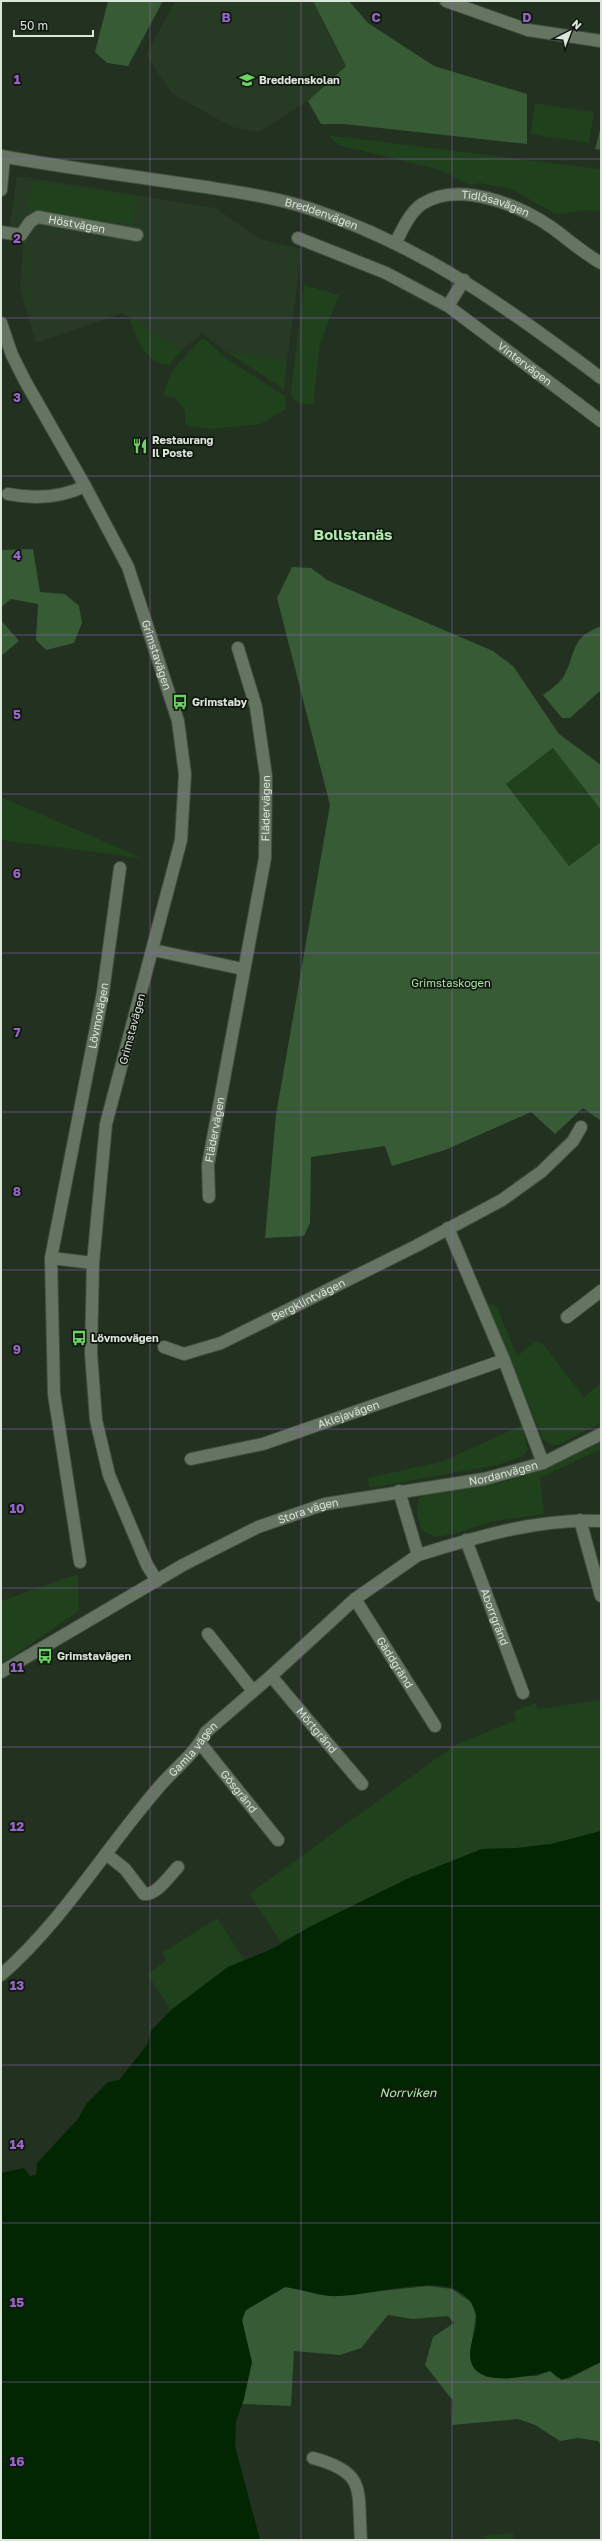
<svg xmlns="http://www.w3.org/2000/svg" width="602" height="2541" font-family="'Golos Text',sans-serif">
	<style>
		.built { fill: #263a24 }
		.green { fill: #1f411b }
		.forest { fill: #375b34 }
		.water { fill: #022601 }
		.lines { fill: none; stroke-linecap: round; stroke-linejoin: round }
		.minor-casing { stroke: #414e3f; stroke-width: 14 }
		.minor { stroke: #657562; stroke-width: 12 }
		.grid { fill: none; stroke: #9864c7; stroke-width: 1; stroke-opacity: 0.55 }
		.labels { text-anchor: middle; stroke-width: 3.5; stroke-linejoin: round; paint-order: stroke }
		.poi-label { font-size: 11px; font-weight: bold; fill: #dbe5da; stroke: #10170f; text-anchor: start }
		.street-label { font-size: 11px; fill: #dbe5da; stroke: #10170f }
		.park-label { font-size: 11px; fill: #abe5a4; stroke: #10170f }
		.water-label { font-size: 12px; font-style: italic; fill: #b4efae; stroke: #10170f }
		.district-label { font-size: 15px; font-weight: bold; fill: #b1e8ab; stroke: #10170f }
		.grid-label { font-size: 13px; text-anchor: middle; font-weight: bold; fill: #9864c7; stroke: #10170f; stroke-width: 3.5; stroke-linejoin: round; paint-order: stroke }
	</style>
	<rect width="100%" height="100%" fill="#223120"/>
	<g class="built">
		<polygon points="175,1 313,1 346,66 308,101 259,132 232,127 172,94 146,55"/>
		<polygon points="17,176 216,208 260,239 302,249 287,362 225,351 202,333 181,351 122,313 36,343 20,288 24,233 9,229"/>
	</g>
	<g class="green">
		<polygon points="535,103 594,112 589,143 530,134"/>
		<polygon points="328,135 601,169 601,211 588,210 556,214 511,189 480,183 470,185 440,170 338,145"/>
		<polygon points="32,181 136,196 132,225 27,210"/>
		<polygon points="304,285 339,295 320,344 313,405 298,403 292,397 291,390"/>
		<path d="M 129,317 L 181,351 L 169,365 C 145,365 135,336 129,317 Z"/>
		<path d="M 205,339 L 227,359 L 285,396 L 286,409 L 261,424 L 211,429 L 185,425 L 185,412 L 175,398 L 164,396 C 167,371 184,357 200,340 Z"/>
		<polygon points="225,351 287,362 284,389"/>
		<polygon points="553,748 601,810 601,842 569,866 506,784"/>
		<polygon points="1,797 142,858 1,840"/>
		<polygon points="487,1302 497,1307 517,1356 535,1342 542,1343 584,1397 601,1383 601,1423 558,1445 550,1444 543,1439"/>
		<polygon points="522,1425 528,1450 522,1457 497,1465 370,1488 367,1478 444,1461"/>
		<path d="M 601,1442 L 601,1449 L 540,1478 L 544,1514 L 489,1522 L 455,1534 L 435,1537 L 422,1530 C 417,1517 413,1507 422,1495 L 507,1481 L 552,1466 Z"/>
		<polygon points="78,1574 79,1611 1,1664 1,1601"/>
		<polygon points="601,1700 601,1831 551,1844 517,1848 482,1849 409,1878 281,1942 249,1894 455,1745 516,1720 514,1711 535,1703 538,1709"/>
		<polygon points="217,1918 245,1961 228,1967 171,2010 147,1974 166,1961 162,1953"/>
		<polygon points="513,2533 513,2540 485,2540 485,2536"/>
	</g>
	<g class="forest">
		<polygon points="108,1 163,1 128,66 107,63 95,52"/>
		<polygon points="313,1 349,1 368,23 434,66 527,94 527,144 344,124 321,124 308,101 346,66"/>
		<polygon points="601,126 601,150 595,149"/>
		<polygon points="33,549 40,592 65,594 79,606 82,623 74,643 46,650 36,640 38,604 11,599 1,607 1,550"/>
		<polygon points="292,567 311,568 327,580 493,651 513,666 559,734 601,765 601,810 553,748 506,784 569,866 601,842 601,1121 583,1108 555,1134 531,1112 445,1150 392,1166 385,1146 311,1157 310,1223 304,1236 265,1238 276,1115 330,805 277,598"/>
		<polygon points="1,620 19,641 1,656"/>
		<path d="M 601,626 L 601,690 L 570,718 L 562,718 L 543,695 C 550,690 560,683 564,676 C 577,651 570,638 601,626 Z"/>
		<polygon points="429,2286 452,2289 471,2302 476,2315 471,2347 486,2377 537,2376 550,2371 558,2378 568,2379 601,2362 601,2445 598,2441 578,2438 560,2441 535,2425 518,2419 452,2425 453,2401 425,2365 433,2337 454,2323 448,2316 413,2319 388,2315 361,2348 340,2355 294,2351 291,2406 242,2404 244,2399 246,2342 242,2320 243,2315 246,2310 285,2287 330,2296"/>
	</g>
	<path class="water" d="M 601,1831 L 601,2362 L 562,2380 L 550,2371 C 529,2376 471,2391 470,2355 C 470,2342 478,2329 476,2316 C 475,2303 465,2294 454,2289 C 425,2277 363,2298 330,2296 C 314,2295 300,2288 285,2287 L 246,2310 L 242,2320 L 252,2362 L 244,2399 L 236,2421 L 235,2446 L 260,2540 L 1,2540 L 1,2173 L 24,2168 L 30,2176 L 36,2175 L 37,2163 L 78,2119 L 87,2103 L 108,2082 L 119,2080 L 147,2045 L 151,2031 L 171,2010 L 228,1967 L 272,1949 L 311,1926 L 409,1878 L 482,1849 L 517,1848 L 551,1844 Z"/>
	<g class="lines">
		<g class="minor-casing">
			<g id="minor">
				<polyline points="446,1 528,30 601,41"/>
				<path id="s1" d="M 1,156 C 66,168 133,176 199,186 C 236,192 275,197 311,209 C 423,246 508,308 601,378"/>
				<polyline points="1,190 4,157"/>
				<path id="s2" d="M 1,232 L 21,235 L 30,222 L 38,217 L 137,235"/>
				<path id="s3" d="M 298,238 L 386,273 L 448,306 L 601,421"/>
				<path id="s4" d="M 396,242 C 402,230 410,212 422,204 C 459,180 519,205 551,227 C 568,239 583,253 601,263"/>
				<polyline points="448,306 464,280"/>
				<path id="s5" d="M 1,323 L 12,355 L 25,381 L 85,486 L 128,567 L 178,721 L 185,774 L 181,840 L 106,1124 L 93,1263 L 91,1353 L 96,1420 L 109,1475 L 147,1565 L 157,1581"/>
				<path d="M 8,494 C 34,499 61,498 85,486"/>
				<polyline points="153,950 243,969"/>
				<path id="s6" d="M 209,1197 L 208,1165 L 265,858 L 266,776 L 256,707 L 238,648"/>
				<polyline points="448,1228 504,1360 543,1463"/>
				<polyline points="51,1258 93,1263"/>
				<polyline points="567,1317 601,1291"/>
				<path id="s7" d="M 164,1347 L 184,1354 L 221,1343 L 416,1246 L 502,1200 L 541,1172 L 573,1141 L 581,1127"/>
				<path id="s8" d="M 191,1459 L 263,1444 L 504,1360"/>
				<path d="M 399,1491 L 418,1555 C 478,1537 537,1518 601,1521"/>
				<polyline points="580,1520 601,1596"/>
				<path id="s9" d="M 466,1540 L 523,1693"/>
				<path id="s10" d="M 80,1562 L 54,1394 L 51,1258 L 103,992 L 120,868"/>
				<path id="s11" d="M 355,1599 L 435,1726"/>
				<polyline points="208,1634 253,1691"/>
				<path id="s12" d="M 1,1672 L 183,1565 L 258,1527 L 325,1504 L 484,1479 L 543,1463 L 601,1434"/>
				<path id="s13" d="M 271,1676 L 362,1784"/>
				<path id="s14" d="M 200,1743 L 278,1840"/>
				<path d="M 106,1854 L 125,1869 L 144,1894 C 157,1895 169,1876 178,1867"/>
				<path id="s15" d="M 1,1975 C 63,1921 105,1849 159,1787 C 174,1769 195,1754 206,1732 L 271,1676 L 355,1599 L 418,1555"/>
				<path d="M 313,2458 C 368,2473 357,2490 361,2540"/>
			</g>
		</g>
		<use href="#minor" class="minor"/>
	</g>
	<path class="grid" d="M 150,1 L 150,2540M 301,1 L 301,2540M 452,1 L 452,2540M 1,159 L 601,159M 1,318 L 601,318M 1,476 L 601,476M 1,635 L 601,635M 1,794 L 601,794M 1,953 L 601,953M 1,1112 L 601,1112M 1,1270 L 601,1270M 1,1429 L 601,1429M 1,1588 L 601,1588M 1,1747 L 601,1747M 1,1906 L 601,1906M 1,2065 L 601,2065M 1,2223 L 601,2223M 1,2382 L 601,2382"/>
	<defs>
		<g id="school-bare" transform="scale(1.2)"><path d="M0-5L7-2L0 1L-7-2ZM-4 1L0 2.5L4 1V4Q0 6-4 4Z" fill="#6bd362" stroke="#10170f" stroke-width="2.5" paint-order="stroke"/></g>
		<g id="restaurant-bare" transform="scale(1.2)"><path d="M-5-6h1v4h1v-4h1v4h1v-4h1v5L-1.5 .5V6h-2V.5L-5-1ZM5-6V6H3V1.5H1.5Q1.5-4 5-6Z" fill="#6bd362" stroke="#10170f" stroke-width="2.5" paint-order="stroke"/></g>
		<g id="bus-bare" transform="scale(1.2)"><path d="M-5-6H5V4H4V6H2V4H-2V6H-4V4H-5ZM-3.5-4V0h7V-4ZM-3.5 1.2v1.5H-2V1.2ZM2 1.2v1.5H3.5V1.2Z" fill="#6bd362" stroke="#10170f" stroke-width="2.5" paint-order="stroke"/></g>
	</defs>
	<g fill-rule="evenodd">
		<use href="#school-bare" x="247" y="80"/>
		<use href="#restaurant-bare" x="140" y="446"/>
		<use href="#bus-bare" x="180" y="702"/>
		<use href="#bus-bare" x="79" y="1338"/>
		<use href="#bus-bare" x="45" y="1656"/>
	</g>
	<g class="labels">
		<g class="poi-label">
			<text x="259" y="84">Breddenskolan</text>
			<text x="152" y="444">Restaurang<tspan x="152" dy="13">Il Poste</tspan></text>
			<text x="192" y="706">Grimstaby</text>
			<text x="91" y="1342">Lövmovägen</text>
			<text x="57" y="1660">Grimstavägen</text>
		</g>
		<g class="street-label">
			<text dy="4" stroke="none"><textPath href="#s4" startOffset="123">Tidlösavägen</textPath></text>
			<text dy="4" stroke="none"><textPath href="#s1" startOffset="326">Breddenvägen</textPath></text>
			<text dy="4" stroke="none"><textPath href="#s2" startOffset="85">Höstvägen</textPath></text>
			<text dy="4" stroke="none"><textPath href="#s3" startOffset="261">Vintervägen</textPath></text>
			<text dy="4" stroke="none"><textPath href="#s5" startOffset="368">Grimstavägen</textPath></text>
			<text dy="4" stroke="none"><textPath href="#s6" startOffset="394">Flädervägen</textPath></text>
			<text dy="4" stroke="none"><textPath href="#s10" startOffset="553">Lövmovägen</textPath></text>
			<text transform="translate(132 1029) rotate(-75)" y="4">Grimstavägen</text>
			<text dy="4" stroke="none"><textPath href="#s6" startOffset="68">Flädervägen</textPath></text>
			<text dy="4" stroke="none"><textPath href="#s7" startOffset="157">Bergklintvägen</textPath></text>
			<text dy="4" stroke="none"><textPath href="#s8" startOffset="164">Aklejavägen</textPath></text>
			<text dy="4" stroke="none"><textPath href="#s12" startOffset="547">Nordanvägen</textPath></text>
			<text dy="4" stroke="none"><textPath href="#s12" startOffset="348">Stora vägen</textPath></text>
			<text dy="4" stroke="none"><textPath href="#s9" startOffset="82">Aborrgränd</textPath></text>
			<text dy="4" stroke="none"><textPath href="#s11" startOffset="75">Gäddgränd</textPath></text>
			<text dy="4" stroke="none"><textPath href="#s13" startOffset="71">Mörtgränd</textPath></text>
			<text dy="4" stroke="none"><textPath href="#s15" startOffset="297">Gamla vägen</textPath></text>
			<text dy="4" stroke="none"><textPath href="#s14" startOffset="62">Gösgränd</textPath></text>
		</g>
		<g class="park-label">
			<text x="451" y="987">Grimstaskogen</text>
		</g>
		<g class="water-label">
			<text x="408" y="2097">Norrviken</text>
		</g>
		<g class="district-label">
			<text x="353" y="540">Bollstanäs</text>
		</g>
	</g>
	<g class="grid-label">
		<text x="226" y="22">B</text>
		<text x="376" y="22">C</text>
		<text x="527" y="22">D</text>
		<text x="17" y="84">1</text>
		<text x="17" y="243">2</text>
		<text x="17" y="402">3</text>
		<text x="17" y="560">4</text>
		<text x="17" y="719">5</text>
		<text x="17" y="878">6</text>
		<text x="17" y="1037">7</text>
		<text x="17" y="1196">8</text>
		<text x="17" y="1354">9</text>
		<text x="17" y="1513">10</text>
		<text x="17" y="1672">11</text>
		<text x="17" y="1831">12</text>
		<text x="17" y="1990">13</text>
		<text x="17" y="2149">14</text>
		<text x="17" y="2307">15</text>
		<text x="17" y="2466">16</text>
	</g>
	<rect width="602" height="2541" fill="none" stroke="#dbe5da" stroke-width="4"/>
	<g transform="translate(570 32) rotate(42)" stroke="#10170f" stroke-width="3" paint-order="stroke">
	<path d="M0-3L7 15L0 10L-7 15Z" fill="#dbe5da"/>
	<text y="-6" font-size="11" font-weight="bold" text-anchor="middle" fill="#dbe5da">N</text>
	</g>
	<path d="M14 30v6h79v-6" fill="none" stroke="#dbe5da" stroke-width="2"/>
	<text x="20" y="30" font-size="12" fill="#dbe5da" stroke="#10170f" stroke-width="3" paint-order="stroke">50 m</text>
</svg>
